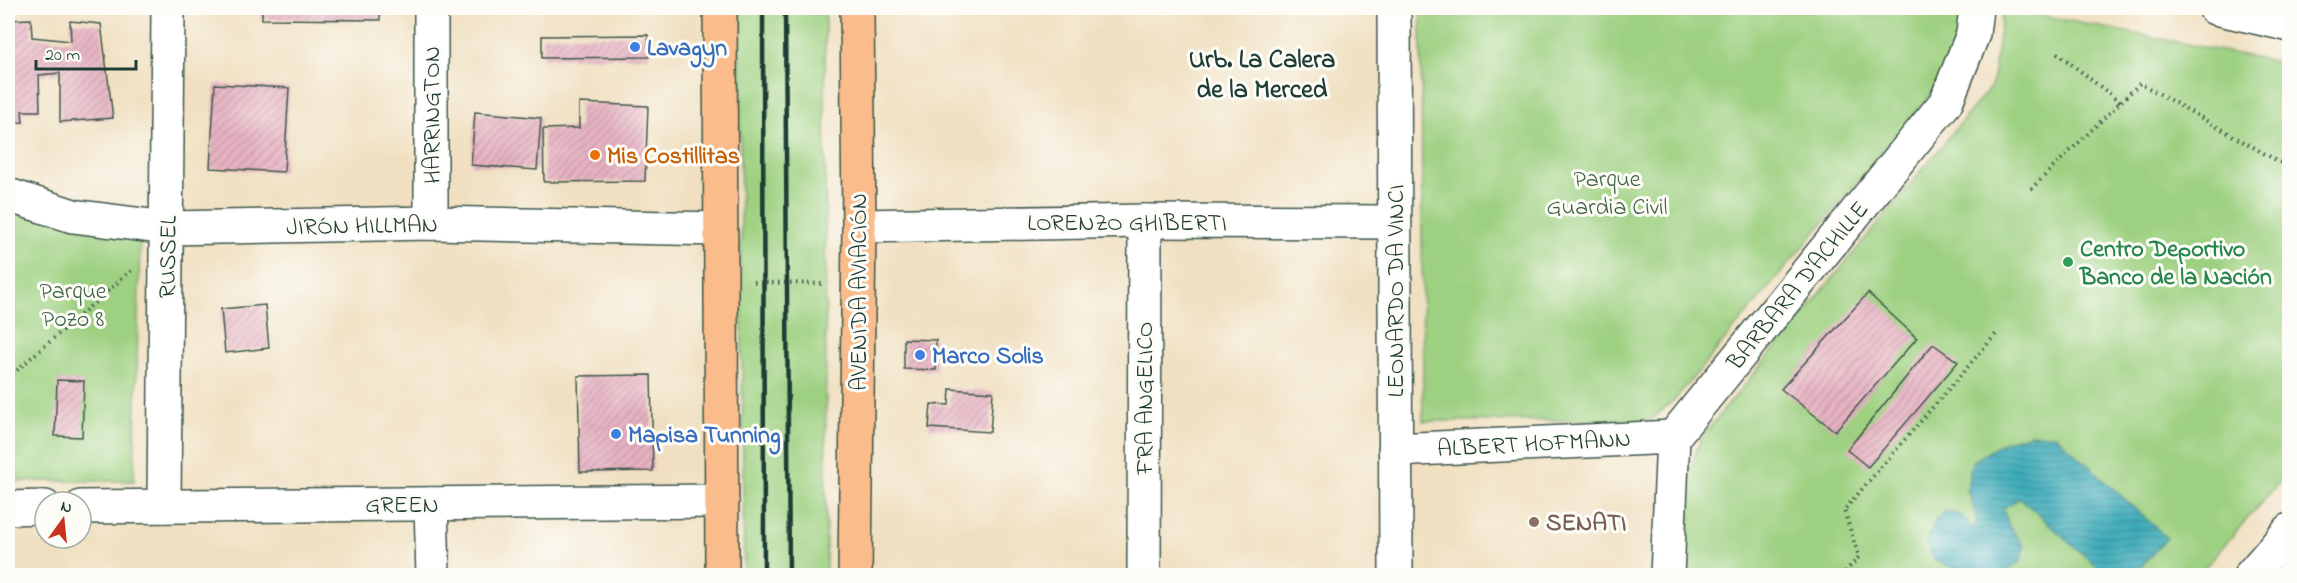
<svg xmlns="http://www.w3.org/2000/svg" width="2297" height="583" font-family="'Indie Flower',sans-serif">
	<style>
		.green { fill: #9dd080; stroke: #5e865a; stroke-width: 1.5 }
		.water { fill: url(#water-rules); stroke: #2e7477; stroke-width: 1.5 }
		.building { fill: url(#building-hatch) }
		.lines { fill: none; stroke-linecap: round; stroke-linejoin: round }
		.street-casing { stroke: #3e5549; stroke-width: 36 }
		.primary-casing { stroke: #3e5549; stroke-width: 36 }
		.path { stroke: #3e5549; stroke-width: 4; stroke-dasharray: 1.5 4.5; stroke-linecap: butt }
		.street { stroke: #fff; stroke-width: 33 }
		.primary { stroke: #f9bc8a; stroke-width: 33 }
		.rail { stroke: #1f3d34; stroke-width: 4.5 }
		.shop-dot { fill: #3f7fe0; stroke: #fdfcf7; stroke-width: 2 }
		.food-dot { fill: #e8710a; stroke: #fdfcf7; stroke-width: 2 }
		.leisure-dot { fill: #2e9e5b; stroke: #fdfcf7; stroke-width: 2 }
		.education-dot { fill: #8d6e63; stroke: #fdfcf7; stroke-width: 2 }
		.labels { text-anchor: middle; stroke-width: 6; stroke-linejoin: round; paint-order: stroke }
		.shop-label { font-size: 24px; font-weight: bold; fill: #366cbe; stroke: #fdfcf7; text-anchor: start }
		.street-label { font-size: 24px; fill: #1f3d34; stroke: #fdfcf7 }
		.food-label { font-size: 24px; font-weight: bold; fill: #c56008; stroke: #fdfcf7; text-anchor: start }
		.park-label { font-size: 24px; fill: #3e6247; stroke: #fdfcf7 }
		.leisure-label { font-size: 24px; font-weight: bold; fill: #27864d; stroke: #fdfcf7; text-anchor: start }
		.education-label { font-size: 24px; font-weight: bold; fill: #785e54; stroke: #fdfcf7; text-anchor: start }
		.neighbourhood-label { font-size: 26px; font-weight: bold; fill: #1f3d34; stroke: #fdfcf7 }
	</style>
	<defs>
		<pattern id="water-rules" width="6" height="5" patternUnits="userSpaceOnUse" patternTransform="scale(1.5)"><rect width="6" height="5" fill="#3dacba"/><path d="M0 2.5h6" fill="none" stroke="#338d98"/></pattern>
		<pattern id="building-hatch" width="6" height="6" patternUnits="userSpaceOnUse" patternTransform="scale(1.5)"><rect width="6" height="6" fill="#e8b3c3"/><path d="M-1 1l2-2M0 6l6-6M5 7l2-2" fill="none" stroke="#bb939f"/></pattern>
	</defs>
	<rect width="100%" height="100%" fill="#fdfcf7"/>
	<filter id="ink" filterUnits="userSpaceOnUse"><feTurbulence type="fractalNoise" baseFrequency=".0167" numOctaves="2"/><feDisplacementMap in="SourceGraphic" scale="12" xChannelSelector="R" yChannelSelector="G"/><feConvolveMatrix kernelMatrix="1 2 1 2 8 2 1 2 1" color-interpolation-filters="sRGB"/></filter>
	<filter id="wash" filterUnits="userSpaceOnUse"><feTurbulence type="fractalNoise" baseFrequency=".008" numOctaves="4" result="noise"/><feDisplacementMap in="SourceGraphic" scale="24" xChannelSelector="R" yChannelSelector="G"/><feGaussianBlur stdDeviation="1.35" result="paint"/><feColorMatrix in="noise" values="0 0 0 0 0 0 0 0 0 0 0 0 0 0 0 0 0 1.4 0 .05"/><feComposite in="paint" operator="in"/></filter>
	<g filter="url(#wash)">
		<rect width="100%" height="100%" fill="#f0e0c1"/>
		<g class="green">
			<polygon points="739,8 825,8 826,575 744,575"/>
			<polygon points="1421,8 1964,8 1956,51 1932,93 1676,398 1651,420 1423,421"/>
			<polygon points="2003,8 2289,64 2289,471 2198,575 1684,576 1686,481 1701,438 1992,85"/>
			<polygon points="8,210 140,240 134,481 8,481"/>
		</g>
		<polygon class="water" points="2030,434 2055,435 2167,538 2133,575 2106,575 2020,498 2003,508 2009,526 2024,546 2021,561 1999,575 1955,568 1935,561 1926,543 1935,521 1945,511 1960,515 1975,529 1976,515 1967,489 1972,462 2004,442"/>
		<g id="blocks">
			<g class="building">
				<polygon points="262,8 380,8 380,20 262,19"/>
				<polygon points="31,19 32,37 71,41 70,21 101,24 113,118 60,122 60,73 39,75 40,111 22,111 23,122 8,123 8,20"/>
				<polygon points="648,35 649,57 542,58 542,36"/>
				<polygon points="215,84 289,88 284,172 210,168"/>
				<polygon points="579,103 648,106 645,181 544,182 543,129 579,128"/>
				<polygon points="475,112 541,118 537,170 471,165"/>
				<polygon points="1868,293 1917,338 1835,431 1781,389"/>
				<polygon points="265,305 269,348 225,353 221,309"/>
				<polygon points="904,339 936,340 936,370 904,369"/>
				<polygon points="1933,344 1958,362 1868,467 1847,450"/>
				<polygon points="651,375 653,471 580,472 578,376"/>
				<polygon points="57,380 84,381 82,437 55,436"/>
				<polygon points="950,389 993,392 990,432 929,428 931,404 949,405"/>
			</g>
		</g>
	</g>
	<g filter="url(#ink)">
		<use href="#blocks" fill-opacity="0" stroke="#3e5549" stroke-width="1.5"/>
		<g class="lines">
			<g class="street-casing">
				<g id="street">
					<polyline points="1394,8 1396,576"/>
					<polyline points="2215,8 2290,25"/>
					<polyline points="8,195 73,216 167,228 431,223 720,229"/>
					<polyline points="431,223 431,8"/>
					<polyline points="859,226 1145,221 1394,222"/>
					<polyline points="1395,450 1673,437"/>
					<polyline points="431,504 433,576"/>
					<polyline points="164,506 168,8"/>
					<polyline points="81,507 722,501"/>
					<polyline points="8,508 45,507"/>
					<polyline points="1144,576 1145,221"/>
					<polyline points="1667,576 1673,437 1946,102 1973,34 1976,8"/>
					<polyline points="2250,576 2290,530"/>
				</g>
			</g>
			<g class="primary-casing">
				<g id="primary">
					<polyline points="720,8 722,576"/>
					<polyline points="855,576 859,226 857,8"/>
				</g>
			</g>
			<g class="path">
				<polyline points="2057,53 2120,102"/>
				<polyline points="2031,189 2140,83 2290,168"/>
				<polyline points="754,282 824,284"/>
				<polyline points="8,378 132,270"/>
				<polyline points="1841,576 1859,557 1844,510 1996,334"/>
			</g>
			<use href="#street" class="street"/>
			<use href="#primary" class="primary"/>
			<g class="rail">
				<polyline points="763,8 764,576"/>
				<polyline points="785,8 789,576"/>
			</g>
		</g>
	</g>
	<g class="shop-dot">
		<circle cx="635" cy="47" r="6"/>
		<circle cx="920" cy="355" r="6"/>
		<circle cx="616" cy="434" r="6"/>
	</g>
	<circle class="food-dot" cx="595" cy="155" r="6"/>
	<circle class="leisure-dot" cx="2068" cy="262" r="6"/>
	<circle class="education-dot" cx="1534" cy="522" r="6"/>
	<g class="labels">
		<g class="shop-label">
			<text x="647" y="55">Lavagyn</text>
			<text x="932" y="363">Marco Solis</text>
			<text x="628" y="442">Mapisa Tunning</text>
		</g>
		<g class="street-label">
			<text transform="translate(431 115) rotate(-90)" y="8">HARRINGTON</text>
			<text x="1127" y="230">LORENZO GHIBERTI</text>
			<text transform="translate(362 225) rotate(-1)" y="8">JIRÓN HILLMAN</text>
			<text transform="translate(167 257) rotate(-89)" y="8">RUSSEL</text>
			<text transform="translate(1797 285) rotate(-51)" y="8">BARBARA D'ACHILLE</text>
			<text transform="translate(1395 291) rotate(-90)" y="8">LEONARDO DA VINCI</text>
			<text transform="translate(858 292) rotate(-90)" y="8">AVENIDA AVIACIÓN</text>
			<text transform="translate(1144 398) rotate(-90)" y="8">FRA ANGELICO</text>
			<text transform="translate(1534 443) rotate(-3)" y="8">ALBERT HOFMANN</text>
			<text x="402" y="512">GREEN</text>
		</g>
		<g class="food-label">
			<text x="607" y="163">Mis Costillitas</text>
		</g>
		<g class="park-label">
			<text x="1607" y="186">Parque<tspan x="1607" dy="28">Guardia Civil</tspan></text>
			<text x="73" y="298">Parque<tspan x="73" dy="28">Pozo 8</tspan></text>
		</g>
		<g class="leisure-label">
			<text x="2080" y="256">Centro Deportivo<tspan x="2080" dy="28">Banco de la Nación</tspan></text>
		</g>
		<g class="education-label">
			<text x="1546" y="530">SENATI</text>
		</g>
		<g class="neighbourhood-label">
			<text x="1262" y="67">Urb. La Calera<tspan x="1262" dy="30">de la Merced</tspan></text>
		</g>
	</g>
	<rect width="2297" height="583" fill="none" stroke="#fdfcf7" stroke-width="30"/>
	<g transform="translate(63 520) rotate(15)"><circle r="28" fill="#fdfcf7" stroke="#a4b0a9" stroke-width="1.5"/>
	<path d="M0-4.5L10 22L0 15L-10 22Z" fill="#c8321e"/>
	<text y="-9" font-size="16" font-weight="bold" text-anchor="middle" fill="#1f3d34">N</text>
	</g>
	<path d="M36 60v9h100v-9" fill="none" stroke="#1f3d34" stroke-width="3"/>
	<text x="45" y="60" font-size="18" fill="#1f3d34" stroke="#fdfcf7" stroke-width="4.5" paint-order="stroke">20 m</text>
</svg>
